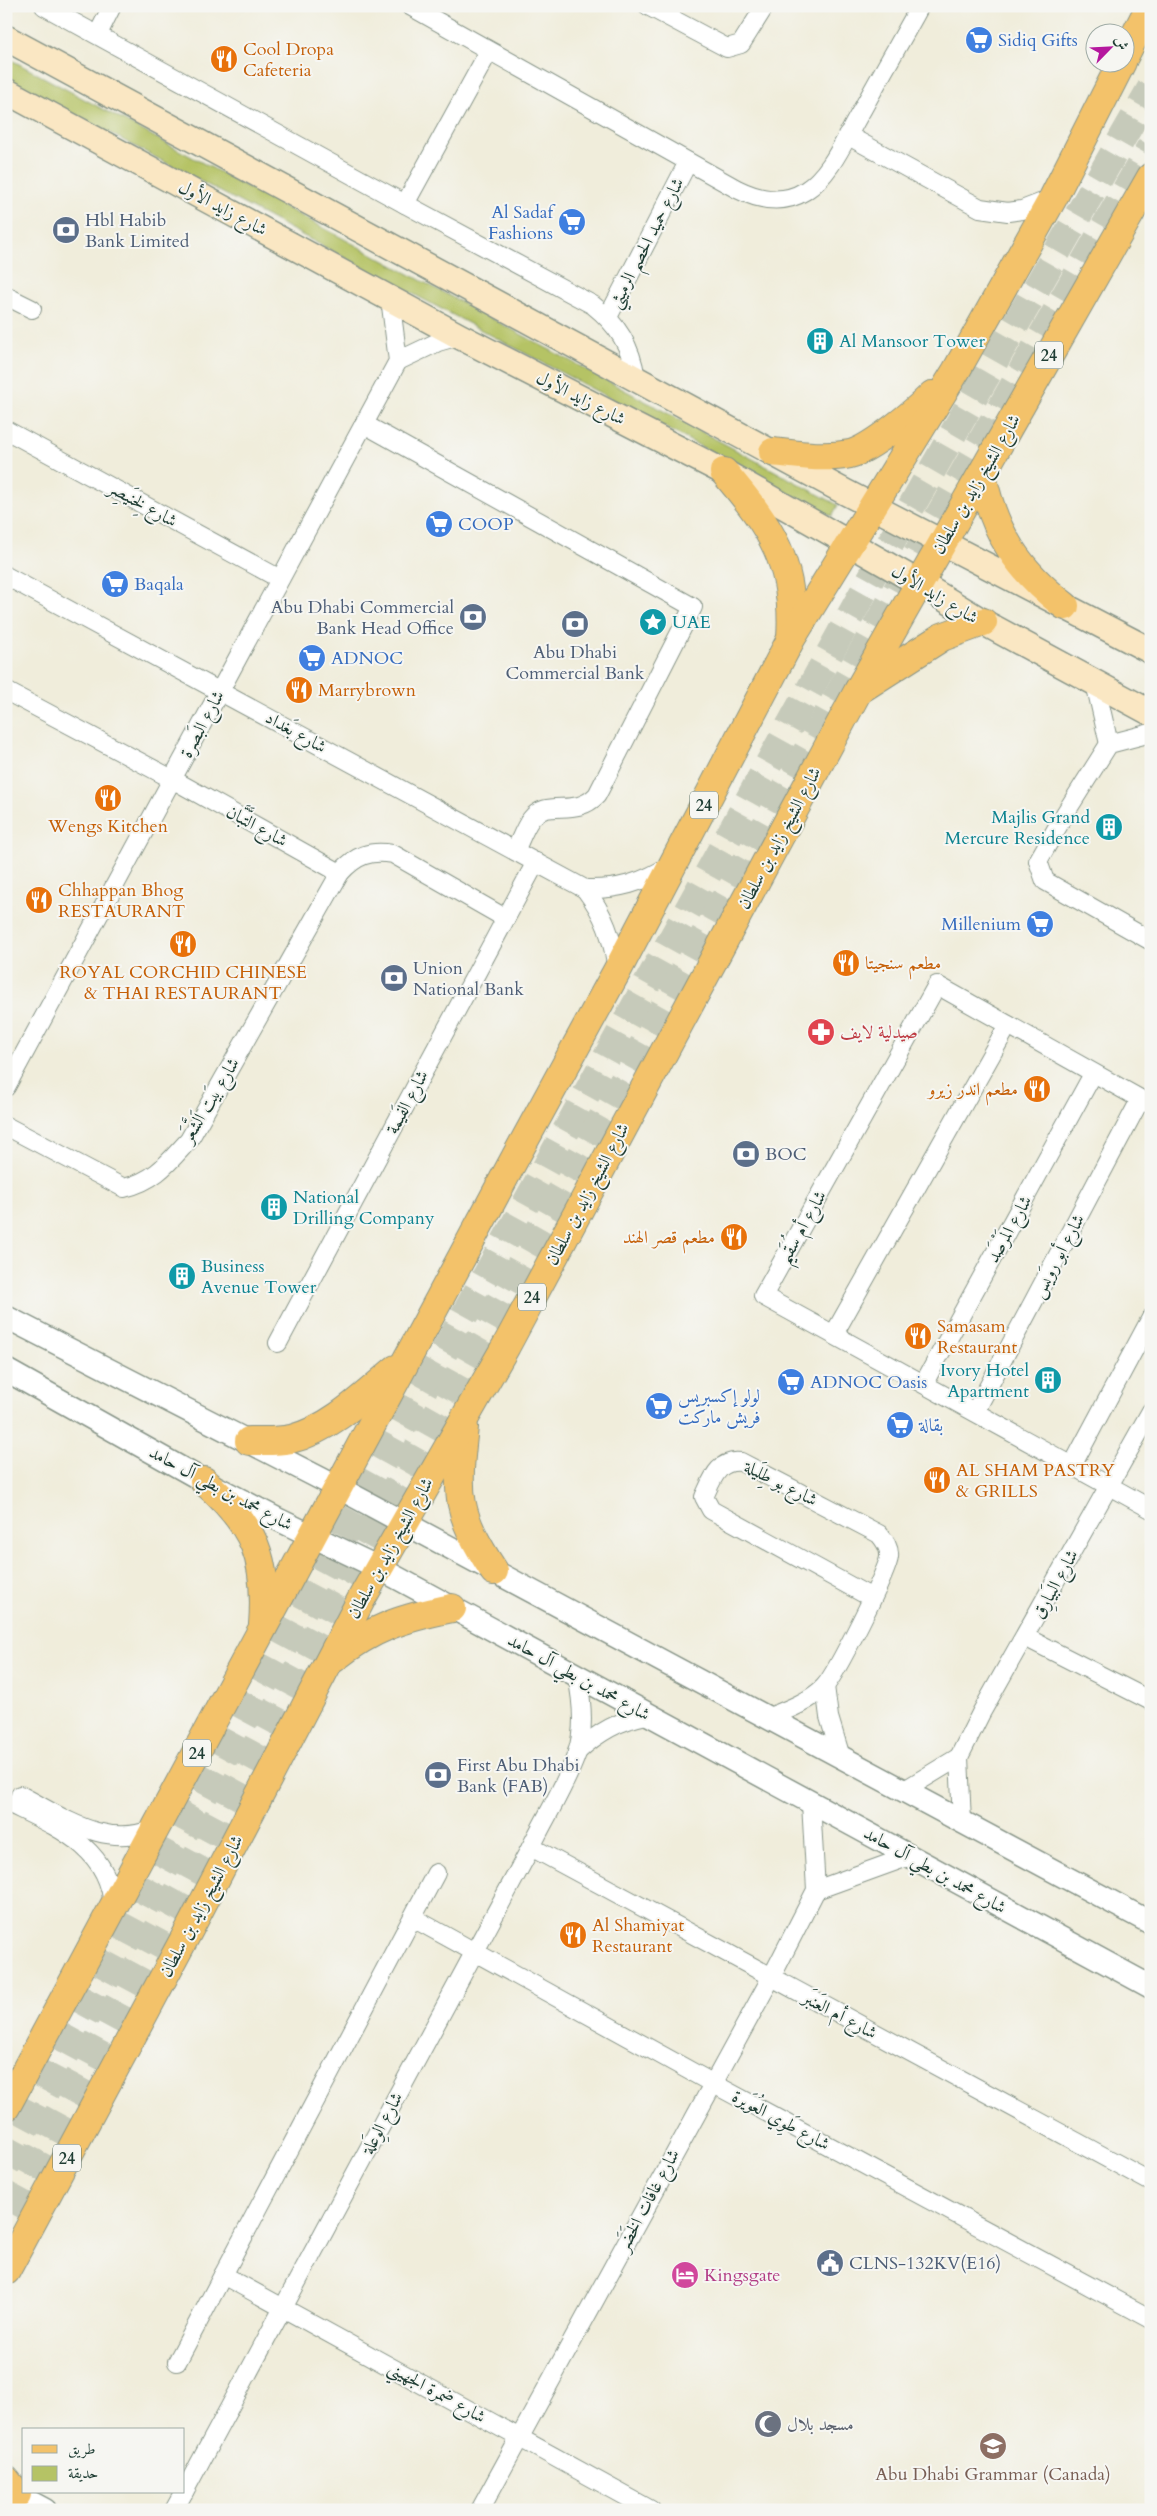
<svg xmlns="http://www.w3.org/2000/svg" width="1157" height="2516" font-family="Cardo,Amiri,serif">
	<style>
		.green { fill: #b5c365; stroke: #6a804c }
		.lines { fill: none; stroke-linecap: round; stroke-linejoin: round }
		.trunk-tunnel { stroke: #c6caba; stroke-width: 28; stroke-dasharray: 28 14; stroke-linecap: butt }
		.minor-casing { stroke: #889588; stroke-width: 20 }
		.tertiary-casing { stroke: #889588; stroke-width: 25 }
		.secondary-casing { stroke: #889588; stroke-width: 28 }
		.primary-casing { stroke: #889588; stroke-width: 30 }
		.minor { stroke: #fff; stroke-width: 18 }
		.tertiary { stroke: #fff; stroke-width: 22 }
		.secondary { stroke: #fae7c3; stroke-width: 25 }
		.primary { stroke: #f3c26a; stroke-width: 28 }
		.labels { text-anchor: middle; stroke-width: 4; stroke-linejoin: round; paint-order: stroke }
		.shield { fill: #f6f6f2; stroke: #60746d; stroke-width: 1 }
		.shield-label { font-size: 16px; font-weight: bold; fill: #1f3d34 }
		.shop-label { font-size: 18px; fill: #366cbe; stroke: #f6f6f2; text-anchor: start }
		.food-label { font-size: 18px; fill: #c56008; stroke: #f6f6f2; text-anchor: start }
		.street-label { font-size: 18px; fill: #1f3d34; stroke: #f6f6f2 }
		.service-label { font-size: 18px; fill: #4e5e75; stroke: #f6f6f2; text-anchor: start }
		.culture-label { font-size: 18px; fill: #0d838f; stroke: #f6f6f2; text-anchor: start }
		.health-label { font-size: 18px; fill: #be3a42; stroke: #f6f6f2; text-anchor: start }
		.hotel-label { font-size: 18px; fill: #b23c85; stroke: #f6f6f2; text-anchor: start }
		.worship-label { font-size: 18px; fill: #5b616d; stroke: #f6f6f2; text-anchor: start }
		.education-label { font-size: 18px; fill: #785e54; stroke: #f6f6f2 }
	</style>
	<rect width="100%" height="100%" fill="#f6f6f2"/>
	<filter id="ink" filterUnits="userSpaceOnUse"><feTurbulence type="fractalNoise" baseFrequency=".02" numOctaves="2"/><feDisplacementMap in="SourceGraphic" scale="10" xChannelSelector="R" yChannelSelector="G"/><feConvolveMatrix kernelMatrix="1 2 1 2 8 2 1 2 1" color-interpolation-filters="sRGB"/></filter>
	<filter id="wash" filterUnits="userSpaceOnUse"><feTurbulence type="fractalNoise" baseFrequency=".0096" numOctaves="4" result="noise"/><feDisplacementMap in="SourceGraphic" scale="20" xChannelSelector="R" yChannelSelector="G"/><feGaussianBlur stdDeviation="1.12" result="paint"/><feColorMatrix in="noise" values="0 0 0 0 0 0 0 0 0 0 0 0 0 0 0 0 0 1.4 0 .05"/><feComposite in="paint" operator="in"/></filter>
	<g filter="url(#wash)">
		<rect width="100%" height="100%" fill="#f0eddb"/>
		<polygon class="green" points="6,57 838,505 832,516 6,78"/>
	</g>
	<g filter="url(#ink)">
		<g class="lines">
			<g class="trunk-tunnel">
				<polyline points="6,2166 353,1517 891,542 1151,88"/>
				<polyline points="6,2211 373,1528 917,554 1151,146"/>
			</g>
			<g class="minor-casing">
				<g id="minor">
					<path d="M 44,6 L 405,204 L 593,305 C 618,325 631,346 636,378"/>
					<path d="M 410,6 L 737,189 C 759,200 783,205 805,191 C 832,174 846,136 862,110 C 881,75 901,41 920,6"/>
					<polyline points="648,6 727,48 741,44 765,6"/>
					<polyline points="98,34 112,6"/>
					<polyline points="847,135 980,208 1008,212 1022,210 1053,198"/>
					<polyline points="405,204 489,51"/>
					<polyline points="6,296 32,309"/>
					<polyline points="608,317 688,162"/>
					<polyline points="398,361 438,342 459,336"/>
					<path d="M 364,424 L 693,607 L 597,795 C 574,819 548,797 531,819 C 524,828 520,841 515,851"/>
					<polyline points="6,430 280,579"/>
					<path d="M 6,576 L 585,889 C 604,914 613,939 617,970"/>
					<polyline points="1095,683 1109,744"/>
					<polyline points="6,691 172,779 340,873"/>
					<polyline points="1151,733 1109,744 1066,812 1038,861 1045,881 1151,941"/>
					<path d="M 585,889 C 617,890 643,883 670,865"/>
					<polyline points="6,1087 398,361 390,298"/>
					<polyline points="1151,1105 937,985 763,1296 1151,1509"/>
					<path d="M 6,1126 L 124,1188 C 155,1181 168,1163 189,1140 L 340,873 C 356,855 370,850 393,854 L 505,918"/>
					<polyline points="834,1334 1008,1025"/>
					<polyline points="278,1343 536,862"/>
					<polyline points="924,1383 1093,1074"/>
					<polyline points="975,1412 1140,1100"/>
					<polyline points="1073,1464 1151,1318"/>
					<polyline points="1025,1637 1151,1701"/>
					<polyline points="825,1686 829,1717 841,1757"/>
					<path d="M 767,1718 C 787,1710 809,1702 824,1687 C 835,1676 888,1571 889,1557 C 890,1548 885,1541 879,1534 L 741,1462 C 718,1459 712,1480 704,1497 L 711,1510 L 872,1598"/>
					<path d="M 577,1752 C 597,1733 619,1720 647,1715"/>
					<polyline points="903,1791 959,1757"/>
					<path d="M 20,1795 C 65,1818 105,1850 156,1828"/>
					<path d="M 6,1802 C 54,1826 110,1846 113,1907"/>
					<polyline points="962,1822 959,1757 981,1713 1151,1411"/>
					<polyline points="531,1847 1151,2182"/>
					<polyline points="816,1890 910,1856"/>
					<polyline points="413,1918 712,2083 1151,2319"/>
					<polyline points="223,2275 651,2510"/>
					<polyline points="177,2362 436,1873"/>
					<path d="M 184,2492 L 531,1847 C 546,1816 566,1785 577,1753 C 585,1729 582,1700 577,1676"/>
					<polyline points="174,2510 184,2492"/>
					<polyline points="480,2510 771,1978 816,1890 811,1803"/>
				</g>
			</g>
			<g class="tertiary-casing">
				<g id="tertiary">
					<polyline points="6,1317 339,1488 1151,1923"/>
					<polyline points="6,1370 204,1481 279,1520 379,1568 1151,1987"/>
					<polyline points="6,2489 45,2510"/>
				</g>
			</g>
			<g class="secondary-casing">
				<g id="secondary">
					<polyline points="6,38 845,492 1151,651"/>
					<polyline points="6,91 459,336 724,472 919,583 983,622 1151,713"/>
				</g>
			</g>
			<g class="primary-casing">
				<g id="primary">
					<polyline points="1124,57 1150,6"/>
					<path d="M 773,452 C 799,455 825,459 850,454 C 871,449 916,411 932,395"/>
					<path d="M 724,472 C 771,527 796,564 791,638"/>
					<path d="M 982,475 C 994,533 1018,570 1065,606"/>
					<polyline points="859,690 942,637 983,622"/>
					<path d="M 464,1427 C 456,1496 456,1513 494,1571"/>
					<path d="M 249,1441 C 263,1441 277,1442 291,1439 C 331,1429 365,1395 396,1369"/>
					<path d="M 204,1481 C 255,1526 268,1558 263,1625"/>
					<path d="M 333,1659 C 373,1627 403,1618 452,1608"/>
					<polyline points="6,2107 516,1156 617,971 791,639 956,371 1053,198 1122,62"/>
					<polyline points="6,2271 190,1928 363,1596 506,1346 858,691 1151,177"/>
					<polyline points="6,2480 17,2494"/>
				</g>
			</g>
			<use href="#minor" class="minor"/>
			<use href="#tertiary" class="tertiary"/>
			<use href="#secondary" class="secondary"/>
			<use href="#primary" class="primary"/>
		</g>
	</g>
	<defs>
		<g id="supermarket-disc" transform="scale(1.4375)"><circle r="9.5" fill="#3f7fe0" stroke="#f6f6f2"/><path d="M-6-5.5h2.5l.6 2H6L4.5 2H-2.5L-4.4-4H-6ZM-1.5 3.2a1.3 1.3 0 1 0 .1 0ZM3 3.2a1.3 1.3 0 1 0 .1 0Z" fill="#fff"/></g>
		<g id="restaurant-disc" transform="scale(1.4375)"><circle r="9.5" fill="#e8710a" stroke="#f6f6f2"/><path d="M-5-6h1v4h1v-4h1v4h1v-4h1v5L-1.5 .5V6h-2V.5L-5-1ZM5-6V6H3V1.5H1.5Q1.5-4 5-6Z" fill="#fff"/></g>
		<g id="bank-disc" transform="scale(1.4375)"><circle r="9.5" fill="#5c6f8a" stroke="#f6f6f2"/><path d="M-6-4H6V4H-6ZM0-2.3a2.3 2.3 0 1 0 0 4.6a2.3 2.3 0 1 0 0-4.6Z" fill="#fff"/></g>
		<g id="building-disc" transform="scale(1.4375)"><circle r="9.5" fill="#0f9aa8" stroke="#f6f6f2"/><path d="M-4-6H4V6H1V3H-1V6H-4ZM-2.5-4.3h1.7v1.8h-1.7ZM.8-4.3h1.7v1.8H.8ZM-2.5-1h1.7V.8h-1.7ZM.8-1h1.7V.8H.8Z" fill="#fff"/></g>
		<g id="sight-disc" transform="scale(1.4375)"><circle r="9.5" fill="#0f9aa8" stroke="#f6f6f2"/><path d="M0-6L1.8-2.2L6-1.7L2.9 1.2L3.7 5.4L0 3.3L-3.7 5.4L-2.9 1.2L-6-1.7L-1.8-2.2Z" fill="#fff"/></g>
		<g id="pharmacy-disc" transform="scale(1.4375)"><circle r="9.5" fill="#e0444e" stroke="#f6f6f2"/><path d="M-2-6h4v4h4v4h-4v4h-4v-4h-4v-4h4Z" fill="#fff"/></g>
		<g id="civic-disc" transform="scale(1.4375)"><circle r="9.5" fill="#5c6f8a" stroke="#f6f6f2"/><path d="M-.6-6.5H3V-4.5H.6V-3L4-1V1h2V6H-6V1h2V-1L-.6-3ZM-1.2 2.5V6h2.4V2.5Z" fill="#fff"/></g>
		<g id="hotel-disc" transform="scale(1.4375)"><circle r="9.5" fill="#d1479c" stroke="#f6f6f2"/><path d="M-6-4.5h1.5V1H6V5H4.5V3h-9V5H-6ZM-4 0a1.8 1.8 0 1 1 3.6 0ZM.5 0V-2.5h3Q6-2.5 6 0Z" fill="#fff"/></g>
		<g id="mosque-disc" transform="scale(1.4375)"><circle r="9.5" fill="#6b7280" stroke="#f6f6f2"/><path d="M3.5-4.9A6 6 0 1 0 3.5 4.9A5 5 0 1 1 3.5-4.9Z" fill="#fff"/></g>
		<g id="school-disc" transform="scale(1.4375)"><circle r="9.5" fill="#8d6e63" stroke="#f6f6f2"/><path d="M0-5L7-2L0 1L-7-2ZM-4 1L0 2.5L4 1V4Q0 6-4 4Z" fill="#fff"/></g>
	</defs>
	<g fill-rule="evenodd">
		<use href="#supermarket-disc" x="979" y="40"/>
		<use href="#restaurant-disc" x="224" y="59"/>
		<use href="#supermarket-disc" x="572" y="222"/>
		<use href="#bank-disc" x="66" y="230"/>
		<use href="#building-disc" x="820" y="341"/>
		<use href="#supermarket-disc" x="439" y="524"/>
		<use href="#supermarket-disc" x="115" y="584"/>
		<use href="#bank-disc" x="473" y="617"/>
		<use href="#sight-disc" x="653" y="622"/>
		<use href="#bank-disc" x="575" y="624"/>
		<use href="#supermarket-disc" x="312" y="658"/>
		<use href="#restaurant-disc" x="299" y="690"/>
		<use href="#restaurant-disc" x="108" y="798"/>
		<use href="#building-disc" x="1109" y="827"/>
		<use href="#restaurant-disc" x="39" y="900"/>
		<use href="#supermarket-disc" x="1040" y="924"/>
		<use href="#restaurant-disc" x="183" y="944"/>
		<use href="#restaurant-disc" x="846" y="963"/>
		<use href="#bank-disc" x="394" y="978"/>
		<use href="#pharmacy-disc" x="821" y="1032"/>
		<use href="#restaurant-disc" x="1037" y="1089"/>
		<use href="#bank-disc" x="746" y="1154"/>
		<use href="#building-disc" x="274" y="1207"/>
		<use href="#restaurant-disc" x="734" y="1237"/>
		<use href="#building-disc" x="182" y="1276"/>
		<use href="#restaurant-disc" x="918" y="1336"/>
		<use href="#building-disc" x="1048" y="1380"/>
		<use href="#supermarket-disc" x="791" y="1382"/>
		<use href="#supermarket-disc" x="659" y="1406"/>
		<use href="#supermarket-disc" x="900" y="1425"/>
		<use href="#restaurant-disc" x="937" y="1480"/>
		<use href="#bank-disc" x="438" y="1775"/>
		<use href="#restaurant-disc" x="573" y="1935"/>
		<use href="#civic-disc" x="830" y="2263"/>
		<use href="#hotel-disc" x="685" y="2275"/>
		<use href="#mosque-disc" x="768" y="2424"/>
		<use href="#school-disc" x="993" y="2446"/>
	</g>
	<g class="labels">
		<g class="shield">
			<rect x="1035" y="341.5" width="28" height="27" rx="4"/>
			<rect x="690" y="791.5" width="28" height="27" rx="4"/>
			<rect x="518" y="1283.5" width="28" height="27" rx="4"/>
			<rect x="183" y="1739.5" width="28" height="27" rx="4"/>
			<rect x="53" y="2144.5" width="28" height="27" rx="4"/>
		</g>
		<g class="shield-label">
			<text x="1049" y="361">24</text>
			<text x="704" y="811">24</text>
			<text x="532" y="1303">24</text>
			<text x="197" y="1759">24</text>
			<text x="67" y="2164">24</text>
		</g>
		<g class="shop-label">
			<text x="998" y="46">Sidiq Gifts</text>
			<text x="553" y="218" text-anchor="end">Al Sadaf<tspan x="553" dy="21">Fashions</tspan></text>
			<text x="458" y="530">COOP</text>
			<text x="134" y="590">Baqala</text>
			<text x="331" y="664">ADNOC</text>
			<text x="1021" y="930" text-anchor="end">Millenium</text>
			<text x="810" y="1388">ADNOC Oasis</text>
			<text x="678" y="1402">لولو إكسبريس<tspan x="678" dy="21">فريش ماركت</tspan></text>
			<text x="919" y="1431">بقالة</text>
		</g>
		<g class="food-label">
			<text x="243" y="55">Cool Dropa<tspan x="243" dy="21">Cafeteria</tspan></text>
			<text x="318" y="696">Marrybrown</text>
			<text x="108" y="832" text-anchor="middle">Wengs Kitchen</text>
			<text x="58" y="896">Chhappan Bhog<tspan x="58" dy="21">RESTAURANT</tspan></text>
			<text x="865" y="969">مطعم سنجيتا</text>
			<text x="183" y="978" text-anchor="middle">ROYAL CORCHID CHINESE<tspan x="183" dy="21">&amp; THAI RESTAURANT</tspan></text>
			<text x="1018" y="1095" text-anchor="end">مطعم اندر زيرو</text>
			<text x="715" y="1243" text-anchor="end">مطعم قصر الهند</text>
			<text x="937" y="1332">Samasam<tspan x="937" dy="21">Restaurant</tspan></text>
			<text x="956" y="1476">AL SHAM PASTRY<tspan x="956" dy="21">&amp; GRILLS</tspan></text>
			<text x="592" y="1931">Al Shamiyat<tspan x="592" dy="21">Restaurant</tspan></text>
		</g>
		<g class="street-label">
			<text transform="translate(223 208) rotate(28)" y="6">شارع زايد الأول</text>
			<text transform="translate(646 243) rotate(-63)" y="6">شارع حميد الحصم الرميثي</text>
			<text transform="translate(581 398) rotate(27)" y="6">شارع زايد الأول</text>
			<text transform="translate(976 484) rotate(-60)" y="6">شارع الشيخ زايد بن سلطان</text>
			<text transform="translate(143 504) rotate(29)" y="6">شارع لِخنَيصِر</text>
			<text transform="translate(935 594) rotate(31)" y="6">شارع زايد الأول</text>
			<text transform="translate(202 724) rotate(-62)" y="6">شارع البَصرة</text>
			<text transform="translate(296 732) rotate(29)" y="6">شارع بَغداد</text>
			<text transform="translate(257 826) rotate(29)" y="6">شارع التَّبَّان</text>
			<text transform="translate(779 838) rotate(-62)" y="6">شارع الشيخ زايد بن سلطان</text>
			<text transform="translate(210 1100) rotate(-59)" y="6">شارع بَيت اَلشَّعَر</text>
			<text transform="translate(407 1102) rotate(-62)" y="6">شارع الفَيمة</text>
			<text transform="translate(587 1194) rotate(-62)" y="6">شارع الشيخ زايد بن سلطان</text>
			<text transform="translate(802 1227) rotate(-61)" y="6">شارع أم سُقَيم</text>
			<text transform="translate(1009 1229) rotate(-61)" y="6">شارع المَرْصَد</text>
			<text transform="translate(1058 1256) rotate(-62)" y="6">شارع أبو روَيس</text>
			<text transform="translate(781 1483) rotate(27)" y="6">شارع بو طِلَيلة</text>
			<text transform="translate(221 1488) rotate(28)" y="6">شارع محمد بن بطي آل حامد</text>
			<text transform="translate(390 1548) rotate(-61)" y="6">شارع الشيخ زايد بن سلطان</text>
			<text transform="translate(1055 1584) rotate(-61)" y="6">شارع البَيارِق</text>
			<text transform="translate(579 1677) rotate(29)" y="6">شارع محمد بن بطي آل حامد</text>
			<text transform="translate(935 1870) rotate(29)" y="6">شارع محمد بن بطي آل حامد</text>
			<text transform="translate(201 1906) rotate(-62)" y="6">شارع الشيخ زايد بن سلطان</text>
			<text transform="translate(840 2015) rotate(28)" y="6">شارع أم العَنبَر</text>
			<text transform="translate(781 2120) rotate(28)" y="6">شارع طَوِي العُوَيرة</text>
			<text transform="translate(382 2123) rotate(-62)" y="6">شارع الوِعَلة</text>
			<text transform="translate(648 2200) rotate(-62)" y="6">شارع غافات الخَضَر</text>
			<text transform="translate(437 2392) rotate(29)" y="6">شارع ضمرة الجهيني</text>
		</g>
		<g class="service-label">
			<text x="85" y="226">Hbl Habib<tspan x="85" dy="21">Bank Limited</tspan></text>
			<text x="454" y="613" text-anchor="end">Abu Dhabi Commercial<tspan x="454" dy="21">Bank Head Office</tspan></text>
			<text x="575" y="658" text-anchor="middle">Abu Dhabi<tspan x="575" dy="21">Commercial Bank</tspan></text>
			<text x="413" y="974">Union<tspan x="413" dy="21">National Bank</tspan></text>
			<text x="765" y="1160">BOC</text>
			<text x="457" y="1771">First Abu Dhabi<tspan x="457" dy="21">Bank (FAB)</tspan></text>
			<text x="849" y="2269">CLNS-132KV(E16)</text>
		</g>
		<g class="culture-label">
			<text x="839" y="347">Al Mansoor Tower</text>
			<text x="672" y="628">UAE</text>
			<text x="1090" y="823" text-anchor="end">Majlis Grand<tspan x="1090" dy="21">Mercure Residence</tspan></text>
			<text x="293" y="1203">National<tspan x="293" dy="21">Drilling Company</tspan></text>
			<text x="201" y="1272">Business<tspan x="201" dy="21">Avenue Tower</tspan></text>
			<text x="1029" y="1376" text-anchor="end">Ivory Hotel<tspan x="1029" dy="21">Apartment</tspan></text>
		</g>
		<g class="health-label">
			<text x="840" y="1038">صيدلية لايف</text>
		</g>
		<g class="hotel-label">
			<text x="704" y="2281">Kingsgate</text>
		</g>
		<g class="worship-label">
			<text x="787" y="2430">مسجد بلال</text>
		</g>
		<g class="education-label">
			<text x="993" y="2480">Abu Dhabi Grammar (Canada)</text>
		</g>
	</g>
	<rect width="1157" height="2516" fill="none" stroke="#f6f6f2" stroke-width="25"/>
	<rect x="22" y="2428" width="162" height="65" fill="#f6f6f2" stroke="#a0aca6"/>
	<rect x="32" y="2445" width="25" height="8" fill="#f3c26a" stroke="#a0aca6"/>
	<text x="68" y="2454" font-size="15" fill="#1f3d34">طريق</text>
	<rect x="32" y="2466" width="25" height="15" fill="#b5c365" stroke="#a0aca6"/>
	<text x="68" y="2478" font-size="15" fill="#1f3d34">حديقة</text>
	<g transform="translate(1110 48) rotate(66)"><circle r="24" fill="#f6f6f2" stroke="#a0aca6"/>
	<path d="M0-4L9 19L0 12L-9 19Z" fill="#b5179e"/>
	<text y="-8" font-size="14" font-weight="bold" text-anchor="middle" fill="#1f3d34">ش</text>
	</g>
</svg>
